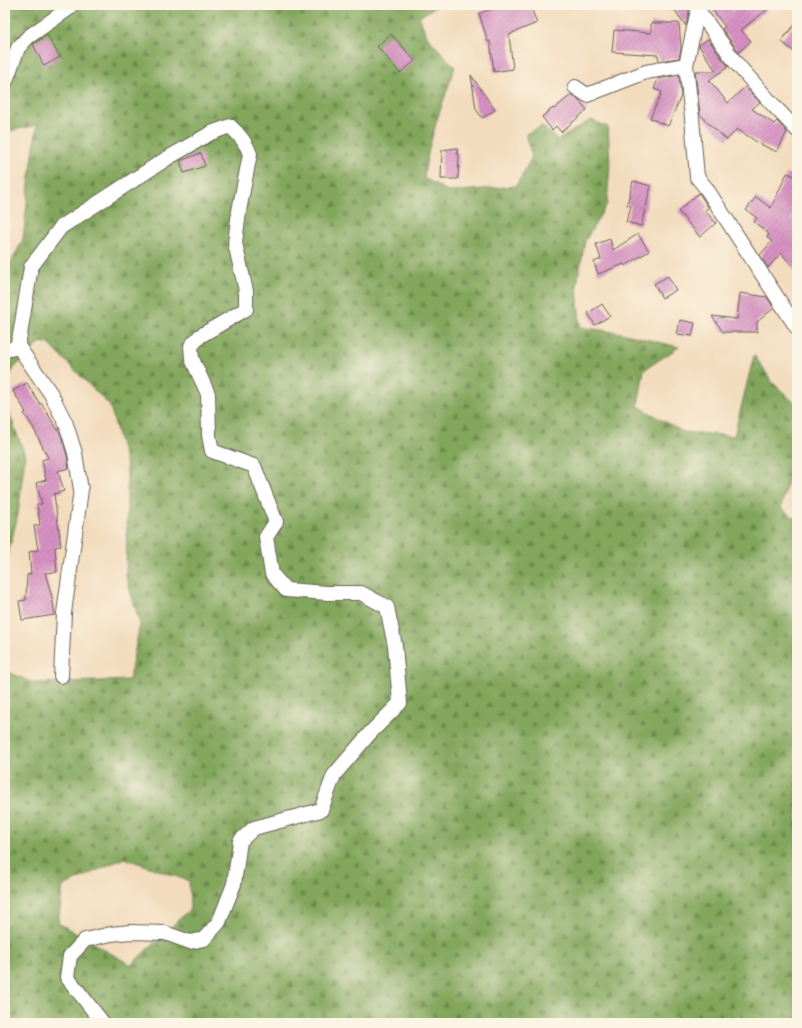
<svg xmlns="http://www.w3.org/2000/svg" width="802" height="1028" font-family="'Indie Flower',sans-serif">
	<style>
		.forest { fill: url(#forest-firs); stroke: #4f613c; fill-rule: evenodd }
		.building { fill: url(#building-hatch) }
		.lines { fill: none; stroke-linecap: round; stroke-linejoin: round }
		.minor-casing { stroke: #675f54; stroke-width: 16 }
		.minor { stroke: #fff; stroke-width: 14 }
	</style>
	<defs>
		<pattern id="forest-firs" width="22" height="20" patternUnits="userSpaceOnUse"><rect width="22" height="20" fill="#82a65c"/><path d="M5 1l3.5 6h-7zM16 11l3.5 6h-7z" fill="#6a864b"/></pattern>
		<pattern id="building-hatch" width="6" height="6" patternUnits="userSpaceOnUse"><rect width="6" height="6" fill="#d792c3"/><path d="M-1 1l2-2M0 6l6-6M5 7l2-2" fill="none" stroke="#ae769e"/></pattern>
	</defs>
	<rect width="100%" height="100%" fill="#fcf5e5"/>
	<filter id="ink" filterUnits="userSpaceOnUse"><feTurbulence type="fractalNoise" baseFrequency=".025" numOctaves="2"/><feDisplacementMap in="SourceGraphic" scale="8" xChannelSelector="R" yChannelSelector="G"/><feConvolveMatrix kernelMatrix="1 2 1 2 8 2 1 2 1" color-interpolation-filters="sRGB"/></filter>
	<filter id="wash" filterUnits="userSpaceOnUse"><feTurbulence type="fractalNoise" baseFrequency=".012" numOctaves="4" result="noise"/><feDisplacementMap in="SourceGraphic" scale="16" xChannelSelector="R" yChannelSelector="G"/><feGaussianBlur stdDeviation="0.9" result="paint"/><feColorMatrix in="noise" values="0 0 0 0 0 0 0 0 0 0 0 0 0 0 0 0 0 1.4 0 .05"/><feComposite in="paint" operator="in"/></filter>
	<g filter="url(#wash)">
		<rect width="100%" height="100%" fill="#f3dcbd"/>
		<g class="forest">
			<path d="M 5,5 L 438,5 L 419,17 L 428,38 L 455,67 C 443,103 428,140 424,178 L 449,192 L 516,186 L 532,157 L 526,134 L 542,126 L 558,140 L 591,120 L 608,127 L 610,164 L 607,204 L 585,241 L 577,284 L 580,327 L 621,333 L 679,347 L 644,370 L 638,406 L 683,432 L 734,436 L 754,355 L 773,383 L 797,405 L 797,439 L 793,461 L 781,508 L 797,520 L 797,1023 L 5,1023 L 5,666 L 9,672 L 33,683 L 129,680 L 140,624 L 126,576 L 127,518 L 127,467 L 110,406 L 49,344 L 41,342 L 14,368 L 5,386 L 5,275 L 23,239 L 29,184 L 37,125 L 5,132 ZM 124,858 L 189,881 L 190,909 L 131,965 L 58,923 L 63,886 Z"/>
			<polygon points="5,402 25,455 18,515 5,566"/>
		</g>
		<g id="blocks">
			<g class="building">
				<polygon points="506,5 530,5 537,23 512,33 512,34 509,35 513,69 494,72 490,41 488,42 479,13"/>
				<polygon points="671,5 688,5 689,12 686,26"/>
				<polygon points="709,5 729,5 733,11 742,5 773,5 741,30 751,41 739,52 722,29 725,27"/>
				<polygon points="797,22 797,54 781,41"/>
				<polygon points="651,23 679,23 681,48 679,58 659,61 658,55 612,52 614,30 651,33"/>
				<polygon points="391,34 415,61 400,73 377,46"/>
				<polygon points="47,35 60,57 44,66 33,44"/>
				<polygon points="708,39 728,67 709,80 728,103 745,87 760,102 752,109 774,124 777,121 787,132 777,152 760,144 737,129 727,140 708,123 700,114 695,71 716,71 699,46 699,45"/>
				<polygon points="471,75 495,110 482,118 476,109"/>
				<polygon points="679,75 681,96 668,126 650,118 662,92 654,89 658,79"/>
				<polygon points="571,95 578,99 587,110 561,132 556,126 552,130 542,117 553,108 554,109"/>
				<polygon points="457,148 457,154 459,154 458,179 441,179 442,150"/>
				<polygon points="201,153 205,166 184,173 180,161"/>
				<polygon points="787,173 797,177 797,205 791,219 797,222 797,272 781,253 768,268 760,255 772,241 767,238 769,234 754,222 757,218 746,210 756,197 771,208"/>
				<polygon points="633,181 651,186 641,226 626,222 631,206 627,205"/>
				<polygon points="699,193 708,207 705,211 716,223 700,237 678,211"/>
				<polygon points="638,234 649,251 625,266 624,264 598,274 594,262 601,259 596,244 610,239 613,250"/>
				<polygon points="668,276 676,290 662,298 654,284"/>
				<polygon points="740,293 767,297 774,308 757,322 757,332 723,332 712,316 737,319"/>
				<polygon points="602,304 610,316 595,325 588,313"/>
				<polygon points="680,320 695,323 692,336 677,334"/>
				<polygon points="27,383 40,404 41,403 61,435 67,455 69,468 58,471 64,491 54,494 61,546 55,547 57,572 45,573 52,597 55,615 22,620 19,601 26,600 27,575 31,574 29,552 38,550 34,526 40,525 37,504 42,504 36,483 46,480 42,460 48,458 33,427 24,413 26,412 13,391"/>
			</g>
		</g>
	</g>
	<g filter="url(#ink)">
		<use href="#blocks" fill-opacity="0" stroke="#675f54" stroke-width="1"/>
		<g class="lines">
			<g class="minor-casing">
				<g id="minor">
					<polyline points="696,5 698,10 686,65 692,118 697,177 706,188 797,328"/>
					<polyline points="698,10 736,63 774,106 797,130"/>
					<polyline points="5,83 18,48 28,37 68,9 71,5"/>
					<polyline points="575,87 587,95 646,72 686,65"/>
					<polyline points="18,346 51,394 66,424 75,453 81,490 64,613 61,676"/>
					<path d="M 5,350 C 18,348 17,347 20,335 L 31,267 L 61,227 L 166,159 L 211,133 L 230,126 C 239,134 246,142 250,154 L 239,211 L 235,243 L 246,291 L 246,309 L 200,336 L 191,346 L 192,359 L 208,394 L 209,435 L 212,451 L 254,466 L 276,522 L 266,537 L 272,574 L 286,590 L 328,593 L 361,593 L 387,607 L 395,646 L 400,703 L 370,733 L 334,775 L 321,810 L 254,828 L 240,841 L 234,884 L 219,922 L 204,939 L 190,942 L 165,933 L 130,932 L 111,934 L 85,940 L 70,956 L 67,977 L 103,1023"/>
				</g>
			</g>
			<use href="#minor" class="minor"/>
		</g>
	</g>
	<rect width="802" height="1028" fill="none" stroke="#fcf5e5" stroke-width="20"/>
</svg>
